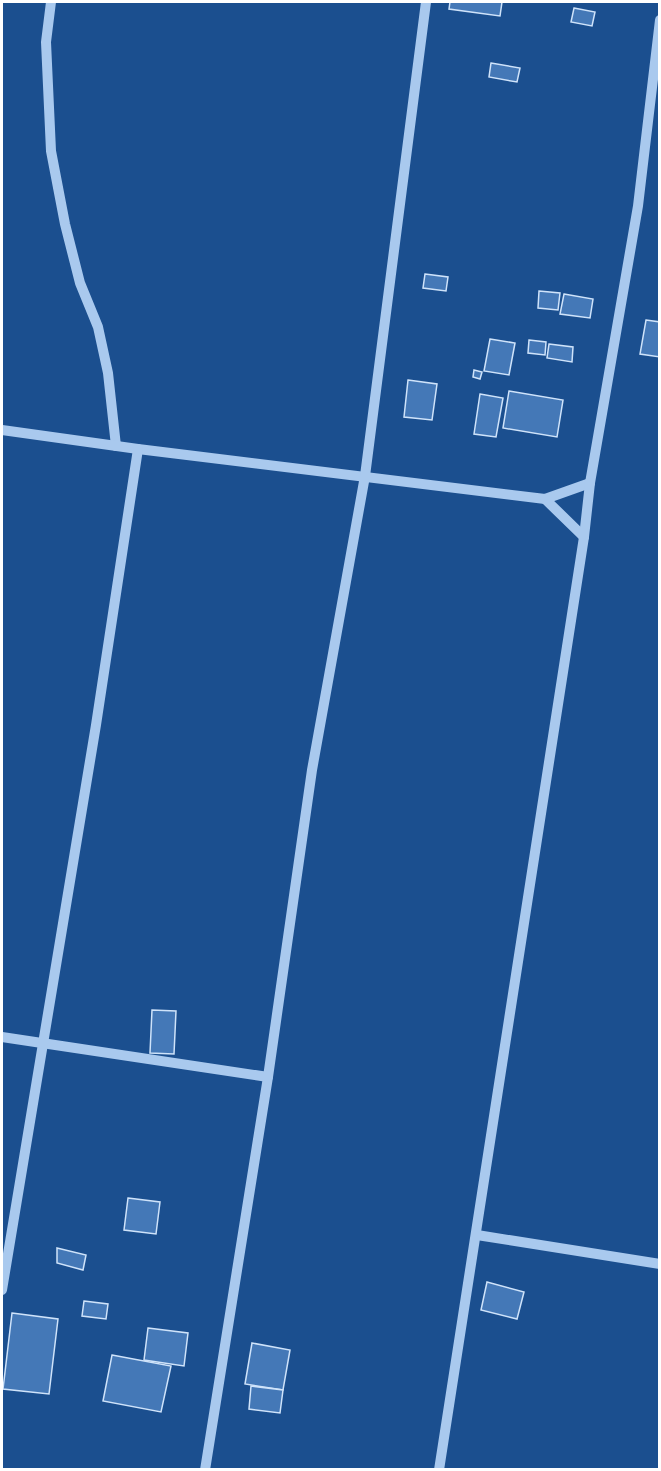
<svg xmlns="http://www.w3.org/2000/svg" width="661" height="1471" font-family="'Open Sans',sans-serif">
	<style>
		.building { fill: #4478b7; stroke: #cfe3fa; stroke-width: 1.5 }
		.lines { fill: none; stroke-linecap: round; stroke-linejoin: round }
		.minor { stroke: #a9c9ee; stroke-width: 10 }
	</style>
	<rect width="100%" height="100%" fill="#1b4f8f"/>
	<g class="building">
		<polygon points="450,2 502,2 500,16 449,9"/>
		<polygon points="574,8 595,12 592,26 571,22"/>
		<polygon points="491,63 520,68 517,82 489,77"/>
		<polygon points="425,274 448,277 446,291 423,288"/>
		<polygon points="539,291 560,293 558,310 538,308"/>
		<polygon points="564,294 593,299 590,318 560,314"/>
		<polygon points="646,320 660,322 660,357 640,354"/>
		<polygon points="490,339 515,343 509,375 484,371"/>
		<polygon points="529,340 546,342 545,355 528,353"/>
		<polygon points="549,344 573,347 572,362 547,358"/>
		<polygon points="474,370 482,372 480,379 473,377"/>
		<polygon points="408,380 437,384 432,420 404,417"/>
		<polygon points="509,391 563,400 557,437 503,428"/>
		<polygon points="480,394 503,398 496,437 474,434"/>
		<polygon points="152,1010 176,1011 174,1054 150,1053"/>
		<polygon points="128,1198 160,1202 156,1234 124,1230"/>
		<polygon points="57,1248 86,1255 83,1270 57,1263"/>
		<polygon points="487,1282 524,1292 517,1319 481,1310"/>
		<polygon points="84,1301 108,1304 106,1319 82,1316"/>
		<polygon points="12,1313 58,1319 49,1394 3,1389"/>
		<polygon points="148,1328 188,1333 184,1366 144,1360"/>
		<polygon points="252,1343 290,1350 283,1390 245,1384"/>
		<polygon points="112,1355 171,1366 161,1412 103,1401"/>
		<polygon points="251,1386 283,1390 280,1413 249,1409"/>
	</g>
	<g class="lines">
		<g class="minor">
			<polyline points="51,2 46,42 51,151 65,224 80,283 98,327 108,373 116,446"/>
			<polyline points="2,430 138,449 545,499 590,483"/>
			<polyline points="545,499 584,537"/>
			<polyline points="2,1037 268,1077"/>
			<polyline points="477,1235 660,1264"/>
			<polyline points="2,1290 96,725 138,449"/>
			<polyline points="205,1470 268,1077 312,770 365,476 426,2"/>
			<polyline points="439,1470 584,537 590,483 638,206 660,20"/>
		</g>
	</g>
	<rect width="661" height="1471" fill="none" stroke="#ffffff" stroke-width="6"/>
</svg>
